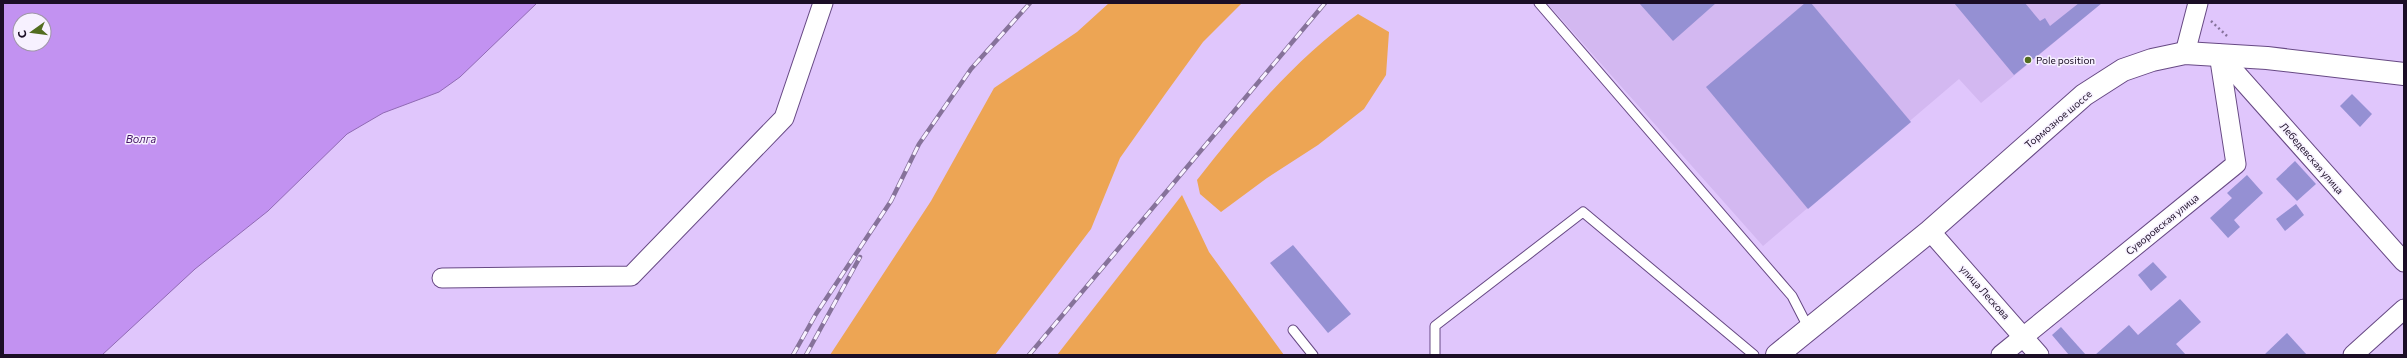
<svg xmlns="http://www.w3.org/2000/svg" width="2407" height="358" font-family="Commissioner,sans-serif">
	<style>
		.built { fill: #d3b8f1 }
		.green { fill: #eda554 }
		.water { fill: #c292f1; stroke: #906ab4; fill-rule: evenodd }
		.building { fill: #9590d3 }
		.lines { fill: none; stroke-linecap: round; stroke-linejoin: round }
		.lane-casing { stroke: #674984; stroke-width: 11 }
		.street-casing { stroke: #674984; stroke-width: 21 }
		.secondary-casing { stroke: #674984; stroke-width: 24 }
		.path { stroke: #87739c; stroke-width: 2.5; stroke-dasharray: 2 3; stroke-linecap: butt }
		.lane { stroke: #fff; stroke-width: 9 }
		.street { stroke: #fff; stroke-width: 19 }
		.secondary { stroke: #fff; stroke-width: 22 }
		.rail-casing { stroke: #86729a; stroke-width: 4.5 }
		.rail { stroke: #f7f1ff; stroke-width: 3; stroke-dasharray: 9; stroke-linecap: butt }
		.poi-dot { fill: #526d20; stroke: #f7f1ff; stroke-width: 1.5 }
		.labels { text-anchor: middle; stroke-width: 3; stroke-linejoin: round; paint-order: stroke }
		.poi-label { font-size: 10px; fill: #1b0e26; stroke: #f7f1ff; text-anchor: start }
		.street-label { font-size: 10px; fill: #1b0e26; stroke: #f7f1ff }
		.water-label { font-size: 11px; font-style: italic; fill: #451467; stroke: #f7f1ff }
	</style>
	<rect width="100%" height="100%" fill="#e0c6fc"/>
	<polygon class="built" points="1547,3 2102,3 1981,103 1959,79 1763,246"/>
	<g class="green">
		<polygon points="1109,3 1242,3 1203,42 1166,93 1120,158 1091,229 995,355 830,355 931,201 994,88 1077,32"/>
		<path d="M 1358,14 L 1389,32 L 1386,75 L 1364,109 L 1318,145 L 1267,178 L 1221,212 L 1200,194 L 1197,180 C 1244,120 1295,59 1358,14 Z"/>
		<polygon points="1182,195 1209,252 1284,355 1057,355"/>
	</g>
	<path class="water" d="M 3,3 L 537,3 L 460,77 L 439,92 L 383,113 L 347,134 L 268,211 L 195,269 L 102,355 L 3,355 ZM 20,20 L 44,20 L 44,44 L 20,44 Z"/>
	<g class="building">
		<polygon points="1639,3 1716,3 1673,41"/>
		<polygon points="1805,3 1811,3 1911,122 1808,209 1706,87"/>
		<polygon points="1954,3 2025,3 2040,21 2045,18 2050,26 2079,3 2102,3 2014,75"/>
		<polygon points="2352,94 2372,114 2360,127 2340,106"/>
		<polygon points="2295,161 2316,184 2297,201 2276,179"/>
		<polygon points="2247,175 2263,193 2234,220 2240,227 2228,238 2210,218 2232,198 2227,193"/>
		<polygon points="2296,204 2304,215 2285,231 2276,219"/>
		<polygon points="1293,245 1351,314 1328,333 1270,263"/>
		<polygon points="2153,262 2167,277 2151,291 2138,275"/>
		<polygon points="2180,299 2201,322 2176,344 2186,355 2095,355 2129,325 2138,335"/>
		<polygon points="2061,327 2086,355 2069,355 2052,335"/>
		<polygon points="2287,333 2307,355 2264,355"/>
	</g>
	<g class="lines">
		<g class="lane-casing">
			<g id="lane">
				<polyline points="1539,3 1792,296 1809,329"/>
				<polyline points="1293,330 1313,355"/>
				<polyline points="1435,355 1435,326 1583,212 1754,355"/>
			</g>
		</g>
		<g class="street-casing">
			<g id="street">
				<polyline points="2185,53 2198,3"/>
				<polyline points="2219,54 2404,262"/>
				<polyline points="1930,231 2039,355"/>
				<polyline points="442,278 631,276 784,118 823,3"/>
				<polyline points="2001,355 2236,164 2219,54"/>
				<polyline points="2353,355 2404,309"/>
			</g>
		</g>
		<g class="secondary-casing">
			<polyline id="secondary" points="1777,355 1930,231 2084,95 2123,70 2152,60 2185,53 2267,58 2404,74"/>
		</g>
		<polyline class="path" points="2211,21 2227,36"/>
		<use href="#lane" class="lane"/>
		<use href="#street" class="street"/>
		<use href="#secondary" class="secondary"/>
		<g class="rail-casing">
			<g id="rail">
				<polyline points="793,355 816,314 891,201 919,144 971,69 1030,3"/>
				<polyline points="806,355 860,257"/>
				<polyline points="1029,355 1325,3"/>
			</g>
		</g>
		<use href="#rail" class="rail"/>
	</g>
	<circle class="poi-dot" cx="2028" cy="60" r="4"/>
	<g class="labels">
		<g class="poi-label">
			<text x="2036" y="64">Pole position</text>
		</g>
		<g class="street-label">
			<text transform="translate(2058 119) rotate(-40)" y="4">Тормозное шоссе</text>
			<text transform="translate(2312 158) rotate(49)" y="4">Лебедевская улица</text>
			<text transform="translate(2162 224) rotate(-39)" y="4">Суворовская улица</text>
			<text transform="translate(1985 292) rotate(48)" y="4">улица Лескова</text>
		</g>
		<g class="water-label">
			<text x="141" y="143">Волга</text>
		</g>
	</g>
	<rect width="2407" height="358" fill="none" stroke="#1b0e26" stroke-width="8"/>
	<g transform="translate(32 32) rotate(256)"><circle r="19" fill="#f7f1ff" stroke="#9f96a8"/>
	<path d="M0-3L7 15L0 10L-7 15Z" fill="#526d20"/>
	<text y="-6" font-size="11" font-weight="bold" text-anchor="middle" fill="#1b0e26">С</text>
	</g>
</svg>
